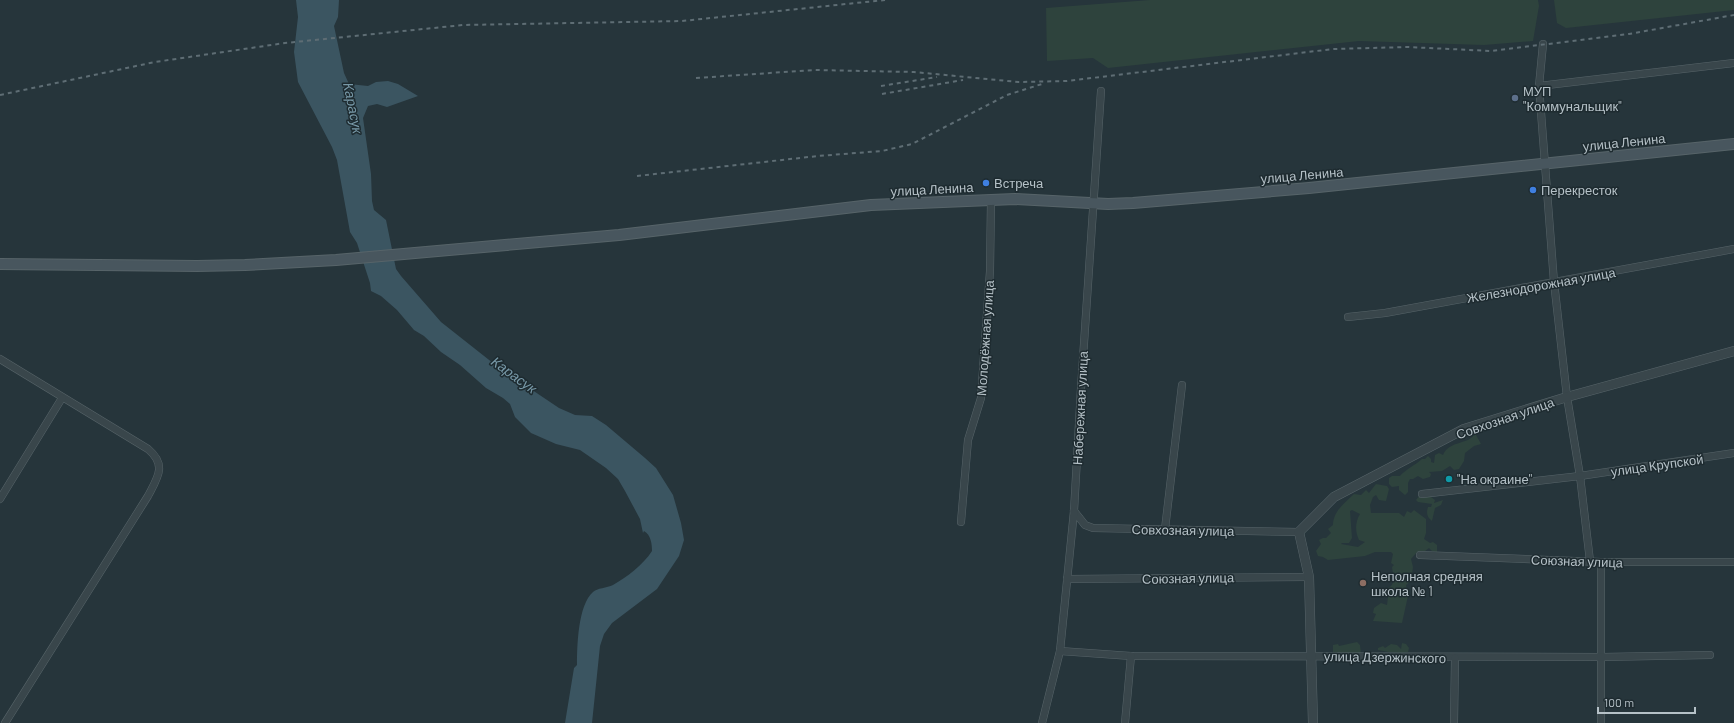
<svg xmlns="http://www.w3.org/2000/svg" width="1734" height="723" font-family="Barlow,sans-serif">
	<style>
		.green { fill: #2e433d; fill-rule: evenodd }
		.water { fill: #3b5561 }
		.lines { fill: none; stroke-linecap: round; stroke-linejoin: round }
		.minor-casing { stroke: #576469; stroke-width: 8 }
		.tertiary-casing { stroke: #576469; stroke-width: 10 }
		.secondary-casing { stroke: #576469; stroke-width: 12 }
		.minor { stroke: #39464b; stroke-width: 7 }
		.tertiary { stroke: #39464b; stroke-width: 9 }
		.secondary { stroke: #48565e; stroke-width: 10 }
		.rail { stroke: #5e6d74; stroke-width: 2; stroke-dasharray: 4 4; stroke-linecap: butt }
		.service-dot { fill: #5c6f8a; stroke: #1e2b30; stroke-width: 1.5 }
		.shop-dot { fill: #3f7fe0; stroke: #1e2b30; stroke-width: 1.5 }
		.culture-dot { fill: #0f9aa8; stroke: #1e2b30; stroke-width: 1.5 }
		.education-dot { fill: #8d6e63; stroke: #1e2b30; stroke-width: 1.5 }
		.labels { text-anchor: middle; stroke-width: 3; stroke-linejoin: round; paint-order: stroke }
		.poi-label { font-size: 13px; fill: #b5c1c7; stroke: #1e2b30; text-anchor: start }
		.street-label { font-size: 13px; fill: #b5c1c7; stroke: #1e2b30 }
		.water-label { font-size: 14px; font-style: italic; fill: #7899a8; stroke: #1e2b30 }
	</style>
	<rect width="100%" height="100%" fill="#26353b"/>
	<g class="green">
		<polygon points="1150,0 1538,0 1539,6 1533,41 1484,45 1359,41 1108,68 1093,58 1047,61 1046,8"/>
		<polygon points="1554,0 1734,0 1734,10 1566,28 1557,23"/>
		<path d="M 1475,433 L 1481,444 L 1474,446 L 1465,453 L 1464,461 L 1459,469 L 1454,470 L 1450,466 L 1442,471 L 1429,472 L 1431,474 L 1430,477 L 1423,479 L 1418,476 L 1413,479 L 1410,479 L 1408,483 L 1408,492 L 1405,495 L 1399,490 L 1399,486 L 1392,487 L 1389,484 L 1389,478 L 1392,476 L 1400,476 C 1406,469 1414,466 1422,459 L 1425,459 L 1428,456 L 1431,459 L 1431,462 L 1434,463 L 1435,455 L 1439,453 L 1443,455 C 1449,440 1470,445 1475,433 Z"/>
		<path d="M 1376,484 L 1387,486 L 1389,489 L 1386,501 L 1379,500 L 1376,495 L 1373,497 L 1370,505 L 1371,513 L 1399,513 L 1404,517 L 1407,511 L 1411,513 L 1414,510 L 1426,519 L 1426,533 L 1424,539 L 1430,543 L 1433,542 L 1437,545 L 1437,552 L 1432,551 L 1429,548 L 1425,551 L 1417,552 L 1411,559 L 1413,567 L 1411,581 L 1406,585 L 1408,596 L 1402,623 L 1373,621 L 1376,614 L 1373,613 L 1374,608 L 1381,603 L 1387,605 L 1388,597 L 1386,589 C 1397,585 1393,576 1392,567 L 1394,565 L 1391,563 L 1393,554 L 1391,552 L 1375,552 L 1365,556 L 1328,560 L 1323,557 L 1318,556 L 1316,551 L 1321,544 L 1319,540 L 1323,538 L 1326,538 L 1331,533 L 1328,529 L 1333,525 C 1333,511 1345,503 1354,494 L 1361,495 L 1366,490 L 1369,493 ZM 1352,510 L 1360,514 C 1355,522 1355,532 1359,540 L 1365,542 L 1358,547 L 1341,544 L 1342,543 L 1349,543 L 1352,538 L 1350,511 Z"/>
		<path d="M 1420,495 L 1431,497 L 1435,500 L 1434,503 L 1443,500 L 1441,505 L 1435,508 L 1432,521 C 1427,517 1426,513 1428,507 L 1431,507 L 1432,504 L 1418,502 L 1416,500 Z"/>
		<polygon points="1357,642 1360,645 1361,654 1356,655 1333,653 1333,645 1338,644 1339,646"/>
		<path d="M 1402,643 L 1406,644 L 1409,648 L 1408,652 C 1397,654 1388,652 1378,650 L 1378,648 L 1383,646 L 1385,648 L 1391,644 L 1397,645 L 1401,649 Z"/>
	</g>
	<path class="water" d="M 296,0 L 339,0 L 338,17 L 334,26 L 344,73 L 349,84 L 368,86 L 376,82 L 388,81 L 398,84 L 418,96 L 387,107 L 377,104 L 368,106 L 363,118 L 371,174 L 372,201 L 374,210 L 386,220 L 396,269 L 401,276 L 441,322 L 498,367 L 559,408 L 575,415 L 592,416 L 606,425 L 645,458 L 656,468 L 673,495 L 681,523 L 684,540 L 679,556 L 657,589 L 612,623 L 604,634 L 600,646 L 592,723 L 565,723 L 574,668 L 577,665 C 577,646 578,605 593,592 C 597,588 607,588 613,585 C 627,577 643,565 652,551 C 652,544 651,535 644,531 L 643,533 L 640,519 L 625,491 L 618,479 L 606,468 L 580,450 L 556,444 L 531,433 L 515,417 L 510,404 L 503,398 L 486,388 L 460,365 L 441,352 L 424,336 L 414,330 L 397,310 L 381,296 L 371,291 L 370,283 L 357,243 L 350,232 L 337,160 L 332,147 L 298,82 L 294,52 L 298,17 Z"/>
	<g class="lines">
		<g class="minor-casing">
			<g id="minor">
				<polyline points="1543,44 1539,86 1554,282 1567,397 1580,476 1590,561"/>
				<polyline points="1539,86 1734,63"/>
				<polyline points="1348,317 1385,313 1734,249"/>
				<path d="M 0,359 L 148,449 C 167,465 158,477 148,496 L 5,723"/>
				<polyline points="1422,494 1580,476 1734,453"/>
				<polyline points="0,499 62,398"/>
				<polyline points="1074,511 1085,525 1093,528 1299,532"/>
				<polyline points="961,522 968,440 981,398 990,271 991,200"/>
				<polyline points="1165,529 1182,385"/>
				<polyline points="1420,555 1601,562 1734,562"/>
				<polyline points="1601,562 1601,723"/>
				<polyline points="1067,579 1309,577"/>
				<polyline points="1060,651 1131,656 1602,657 1710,655"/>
				<polyline points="1042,723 1060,651 1074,511 1081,388 1101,91"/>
				<polyline points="1125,723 1131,656"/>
				<polyline points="1454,723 1455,658"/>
			</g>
		</g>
		<g class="tertiary-casing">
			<polyline id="tertiary" points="1313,723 1309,577 1299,532 1334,497 1464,429 1567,397 1734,351"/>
		</g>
		<g class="secondary-casing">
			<polyline id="secondary" points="0,264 197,266 245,265 336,260 619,235 871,205 1015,199 1108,204 1133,203 1309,188 1734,144"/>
		</g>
		<use href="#minor" class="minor"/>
		<use href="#tertiary" class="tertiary"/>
		<use href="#secondary" class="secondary"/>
		<g class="rail">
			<polyline points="696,78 814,70 914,72 1018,82 1067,81 1333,49 1408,47 1491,51 1629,34 1734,15"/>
			<polyline points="881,86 937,77"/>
			<polyline points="882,94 963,80"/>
			<polyline points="0,95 155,62 285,43 463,25 682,21 885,0"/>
			<polyline points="637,176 818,156 882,151 912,144 1007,95 1042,84"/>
		</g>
	</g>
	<circle class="service-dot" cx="1515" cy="98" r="4"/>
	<g class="shop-dot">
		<circle cx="986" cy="183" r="4"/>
		<circle cx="1533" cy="190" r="4"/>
	</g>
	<circle class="culture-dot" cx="1449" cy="479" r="4"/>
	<circle class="education-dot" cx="1363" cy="583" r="4"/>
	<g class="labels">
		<g class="poi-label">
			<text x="1523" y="96">МУП<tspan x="1523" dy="15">"Коммунальщик"</tspan></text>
			<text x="994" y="188">Встреча</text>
			<text x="1541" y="195">Перекресток</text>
			<text x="1457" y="484">"На окраине"</text>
			<text x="1371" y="581">Неполная средняя<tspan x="1371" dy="15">школа № 1</tspan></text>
		</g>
		<g class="street-label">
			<text transform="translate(1624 142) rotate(-6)" y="5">улица Ленина</text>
			<text transform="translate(1302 175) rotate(-5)" y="5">улица Ленина</text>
			<text transform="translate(932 189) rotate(-3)" y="5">улица Ленина</text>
			<text transform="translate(1541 285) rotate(-10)" y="5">Железнодорожная улица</text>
			<text transform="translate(985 338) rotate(-86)" y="5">Молодёжная улица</text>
			<text transform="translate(1080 408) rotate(-87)" y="5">Набережная улица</text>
			<text transform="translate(1505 418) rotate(-19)" y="5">Совхозная улица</text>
			<text transform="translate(1657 465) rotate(-8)" y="5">улица Крупской</text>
			<text transform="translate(1183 530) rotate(1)" y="5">Совхозная улица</text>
			<text transform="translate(1577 561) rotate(2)" y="5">Союзная улица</text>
			<text transform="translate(1188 578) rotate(-1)" y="5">Союзная улица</text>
			<text transform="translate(1385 657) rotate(1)" y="5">улица Дзержинского</text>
		</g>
		<g class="water-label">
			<text transform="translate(353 108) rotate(79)" y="5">Карасук</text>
			<text transform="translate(514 375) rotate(36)" y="5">Карасук</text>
		</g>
	</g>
	<path d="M1598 707v6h97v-6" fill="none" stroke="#b5c1c7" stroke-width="2"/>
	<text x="1604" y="707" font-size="12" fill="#b5c1c7" stroke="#1e2b30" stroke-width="3" paint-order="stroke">100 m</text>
</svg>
